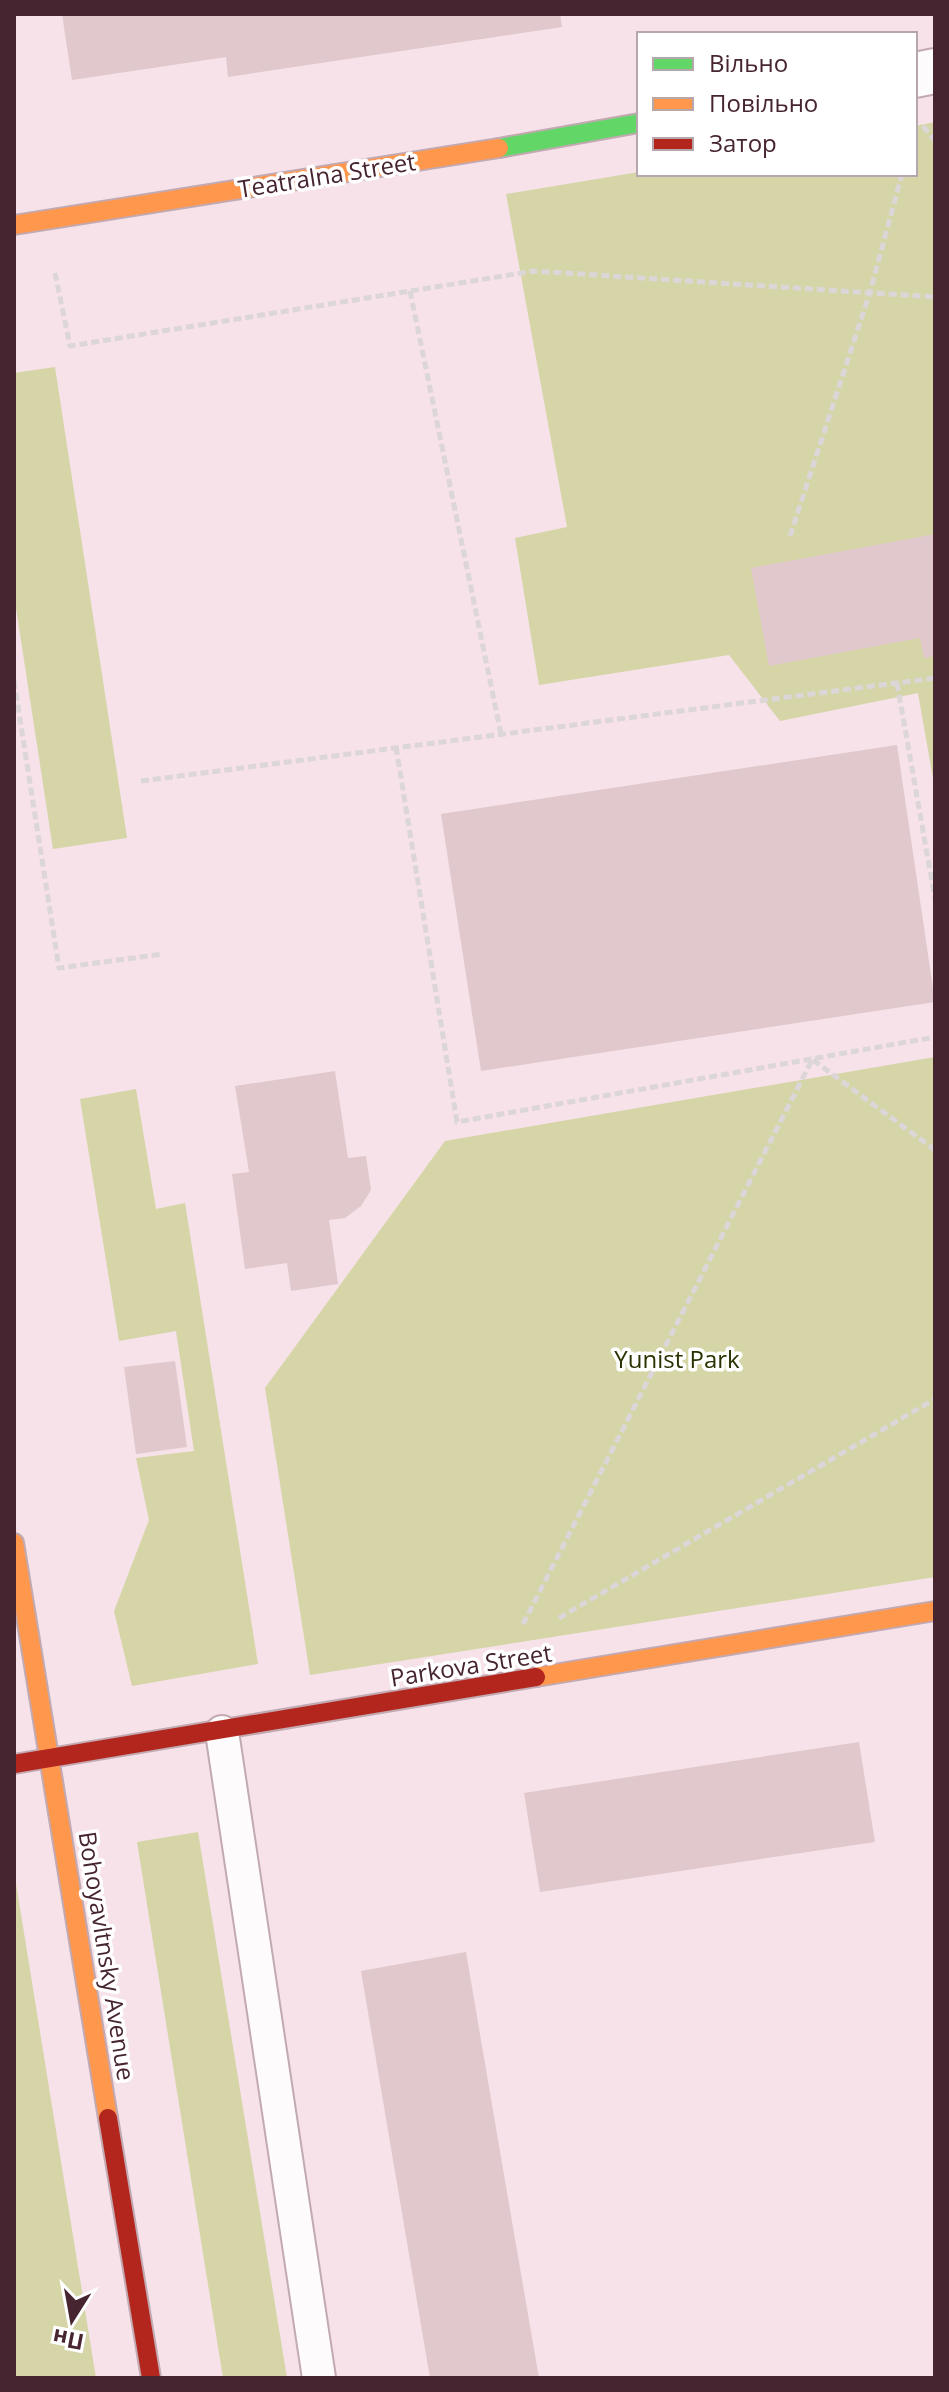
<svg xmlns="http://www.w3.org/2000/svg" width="949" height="2392" font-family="'Open Sans',sans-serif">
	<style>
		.green { fill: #d5d5a8 }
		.building { fill: #e0c8cc }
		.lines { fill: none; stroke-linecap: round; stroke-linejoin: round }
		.lane-casing { stroke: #c2a9b2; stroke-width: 36 }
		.street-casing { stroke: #c2a9b2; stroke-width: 48 }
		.fast-casing { stroke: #c2a9b2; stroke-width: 22 }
		.slow-casing { stroke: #c2a9b2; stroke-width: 22 }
		.jam-casing { stroke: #c2a9b2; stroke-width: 22 }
		.path { stroke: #dcd6d8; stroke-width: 5; stroke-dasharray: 8 4; stroke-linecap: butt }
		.lane { stroke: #fefbfc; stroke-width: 32 }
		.street { stroke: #fefbfc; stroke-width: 44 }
		.fast { stroke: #63d668; stroke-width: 18 }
		.slow { stroke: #ff974d; stroke-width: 18 }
		.jam { stroke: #b3261e; stroke-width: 18 }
		.labels { text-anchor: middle; stroke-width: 7; stroke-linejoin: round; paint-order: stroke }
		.street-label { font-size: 24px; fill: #462430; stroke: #fff }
		.park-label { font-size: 24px; fill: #2b3201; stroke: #fff }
	</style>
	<rect width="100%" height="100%" fill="#f6e2e8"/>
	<g class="green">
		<polygon points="935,122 935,790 918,693 780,721 729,655 539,685 515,538 567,527 506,194 639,172 639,174 915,174 915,126"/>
		<polygon points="55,367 127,838 53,849 14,595 14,373"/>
		<polygon points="935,1057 935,1577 310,1675 265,1388 445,1141"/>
		<polygon points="136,1089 156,1209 185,1203 258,1664 132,1686 114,1611 149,1520 136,1458 194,1451 176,1331 119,1341 80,1099"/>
		<polygon points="198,1832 287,2378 223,2378 137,1842"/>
		<polygon points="14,1871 96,2378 14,2378"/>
	</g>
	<g class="building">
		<polygon points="62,14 560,14 562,27 228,77 226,57 72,80"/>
		<polygon points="935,534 935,656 924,658 920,638 769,666 751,568"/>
		<polygon points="897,745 935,1002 481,1071 441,814"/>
		<polygon points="335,1071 348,1158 366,1156 371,1190 361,1206 345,1218 329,1220 338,1284 291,1291 287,1263 245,1269 232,1174 249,1172 235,1086"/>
		<polygon points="175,1361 187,1447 136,1454 124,1367"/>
		<polygon points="859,1742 875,1842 540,1892 524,1793"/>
		<polygon points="466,1952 504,2175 539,2378 430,2378 361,1971"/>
	</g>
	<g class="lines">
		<g class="lane-casing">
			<polyline id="lane" points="222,1732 319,2378"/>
		</g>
		<g class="street-casing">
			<polyline id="street" points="915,75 935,71"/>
		</g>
		<g class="fast-casing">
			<polyline id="fast" points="499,148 639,123"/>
		</g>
		<g class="slow-casing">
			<g id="slow">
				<polyline points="14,225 499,148"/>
				<polyline points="14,1543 108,2118"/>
				<polyline points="536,1677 935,1611"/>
			</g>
		</g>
		<g class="jam-casing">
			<g id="jam">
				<polyline points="14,1764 536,1677"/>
				<polyline points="108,2118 151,2378"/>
			</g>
		</g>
		<g class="path">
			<polyline points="923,126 935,141"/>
			<polyline points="55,273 70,346 534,271 935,297"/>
			<polyline points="410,291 501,734"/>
			<polyline points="790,536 870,292 902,174"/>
			<polyline points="14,681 59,968 163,954"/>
			<polyline points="897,683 935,899"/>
			<polyline points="396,747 457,1122 935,1037"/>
			<polyline points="141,781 935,678"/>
			<polyline points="813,1060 935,1150"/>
			<polyline points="559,1618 935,1399"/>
			<polyline points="523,1624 812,1060"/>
		</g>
		<use href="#lane" class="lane"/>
		<use href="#street" class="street"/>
		<use href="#fast" class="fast"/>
		<use href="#slow" class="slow"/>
		<use href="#jam" class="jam"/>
	</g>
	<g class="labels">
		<g class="street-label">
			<text transform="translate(327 176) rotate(-9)" y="8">Teatralna Street</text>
			<text transform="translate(471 1666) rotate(-9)" y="8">Parkova Street</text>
			<text transform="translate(106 1956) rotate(81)" y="8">Bohoyavltnsky Avenue</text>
		</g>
		<g class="park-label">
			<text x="677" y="1368">Yunist Park</text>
		</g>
	</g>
	<rect width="949" height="2392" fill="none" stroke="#462430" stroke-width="32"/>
	<rect x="637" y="32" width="280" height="144" fill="#ffffff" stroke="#b5a7ac" stroke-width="2"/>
	<rect x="653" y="58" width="40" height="12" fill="#63d668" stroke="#b5a7ac" stroke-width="2"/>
	<text x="709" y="72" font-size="24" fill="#462430">Вільно</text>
	<rect x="653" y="98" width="40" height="12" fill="#ff974d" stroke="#b5a7ac" stroke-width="2"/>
	<text x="709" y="112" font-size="24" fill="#462430">Повільно</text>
	<rect x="653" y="138" width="40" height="12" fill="#b3261e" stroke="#b5a7ac" stroke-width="2"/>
	<text x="709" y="152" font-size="24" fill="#462430">Затор</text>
	<g transform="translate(72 2320) rotate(191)" stroke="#ffffff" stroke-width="6" paint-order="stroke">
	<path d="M0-6L14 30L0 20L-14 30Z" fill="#462430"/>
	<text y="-12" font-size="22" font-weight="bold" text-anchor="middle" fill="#462430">Пн</text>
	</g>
</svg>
